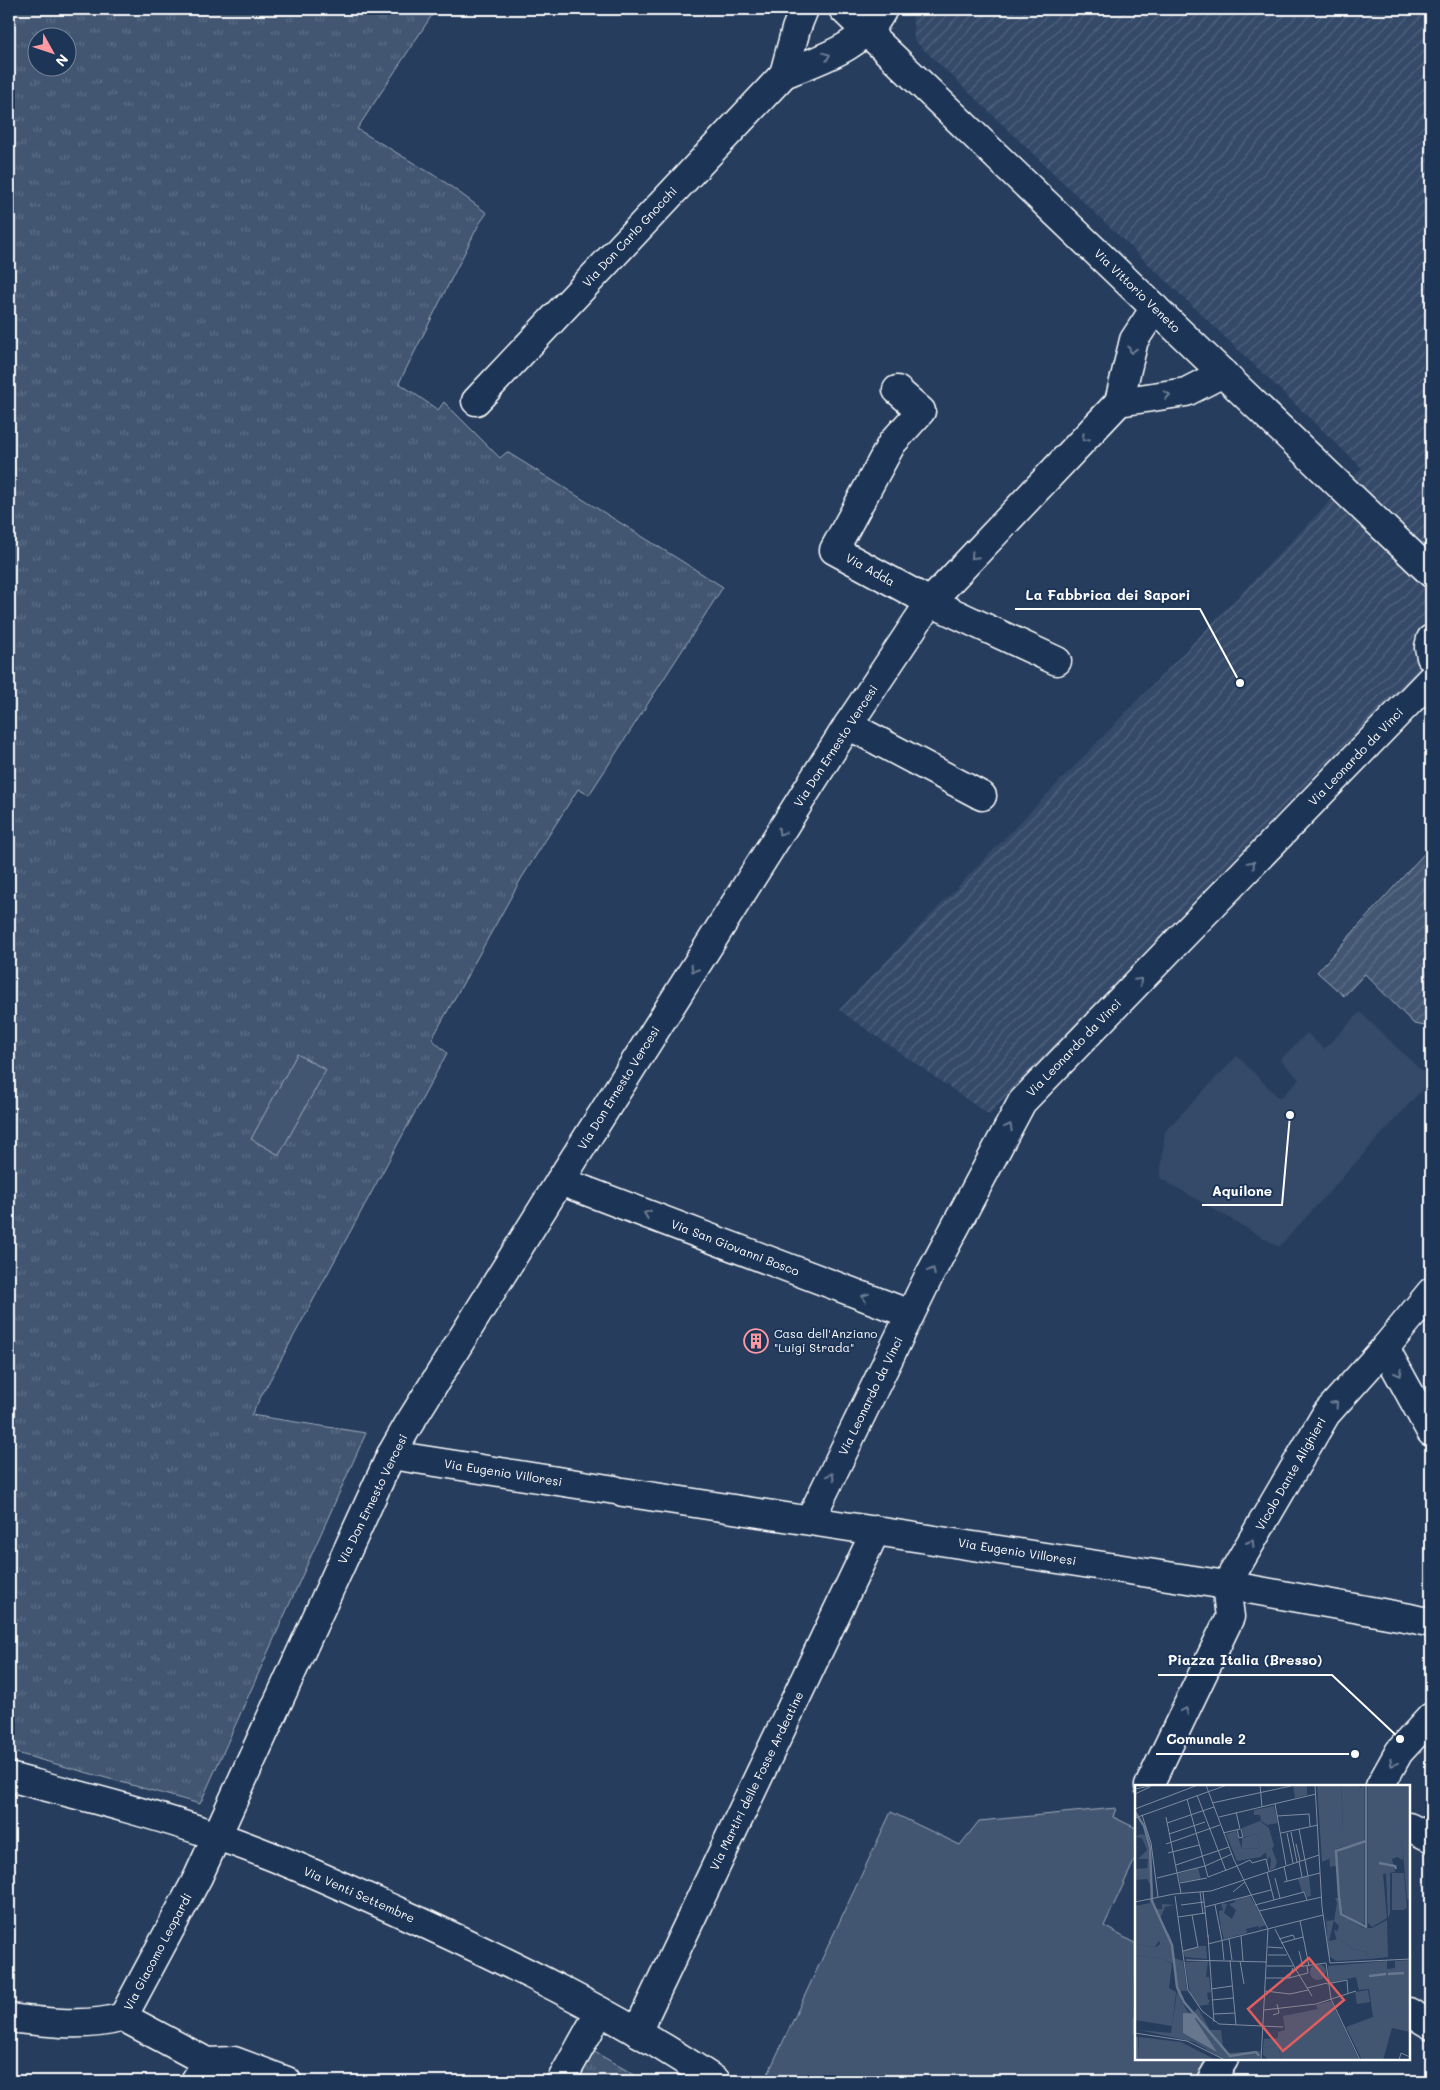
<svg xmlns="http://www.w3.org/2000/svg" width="1440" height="2090" font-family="Mali,sans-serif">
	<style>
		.built { fill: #344a68 }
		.industrial { fill: url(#industrial-furrows) }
		.park { fill: url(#park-tufts); stroke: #a0aab8; fill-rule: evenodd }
		.garden { fill: url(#garden-furrows); stroke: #a0aab8 }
		.pitch { fill: #425672; stroke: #a0aab8 }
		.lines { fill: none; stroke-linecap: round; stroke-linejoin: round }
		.minor-casing { stroke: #fff; stroke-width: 31 }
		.tertiary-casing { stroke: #fff; stroke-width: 31 }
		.secondary-casing { stroke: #fff; stroke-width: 31 }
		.minor { stroke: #1d3557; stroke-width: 28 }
		.tertiary { stroke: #1d3557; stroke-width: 28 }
		.secondary { stroke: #1d3557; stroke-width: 28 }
		.oneway { stroke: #6c7c92 }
		.labels { text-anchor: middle; stroke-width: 4; stroke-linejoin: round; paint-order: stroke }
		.street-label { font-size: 12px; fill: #fff; stroke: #1d3557 }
		.poi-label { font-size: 12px; fill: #fff; stroke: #1d3557; text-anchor: start }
		.inset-river { fill: none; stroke: #67788e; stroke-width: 2.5 }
		.inset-road { fill: none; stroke: #7d8b9e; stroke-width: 1 }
		.view { fill: #e05e5e; fill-opacity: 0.15; stroke: #e05e5e; stroke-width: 2.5 }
		.inset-edge { fill: none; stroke: #fff; stroke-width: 2.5 }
		.leader { fill: none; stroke: #fff; stroke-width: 2 }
		.callout-dot { fill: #fff; stroke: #1d3557; stroke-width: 2 }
		.callout-label { font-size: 14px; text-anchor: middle; font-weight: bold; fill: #fff; stroke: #1d3557; stroke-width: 4; stroke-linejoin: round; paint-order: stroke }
	</style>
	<defs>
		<pattern id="industrial-furrows" width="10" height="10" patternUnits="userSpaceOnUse" patternTransform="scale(1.25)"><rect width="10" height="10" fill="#344a68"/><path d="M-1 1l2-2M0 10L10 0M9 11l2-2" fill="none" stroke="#52657f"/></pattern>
		<pattern id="park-tufts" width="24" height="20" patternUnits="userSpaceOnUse" patternTransform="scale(1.25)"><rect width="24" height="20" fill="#425672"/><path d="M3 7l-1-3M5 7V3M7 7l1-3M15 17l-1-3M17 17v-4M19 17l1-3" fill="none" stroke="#5e6f87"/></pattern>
		<pattern id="garden-furrows" width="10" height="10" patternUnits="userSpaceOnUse" patternTransform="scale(1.25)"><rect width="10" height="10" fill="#425672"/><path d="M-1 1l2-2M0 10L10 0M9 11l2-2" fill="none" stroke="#5e6f87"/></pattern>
	</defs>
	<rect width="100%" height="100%" fill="#263d5e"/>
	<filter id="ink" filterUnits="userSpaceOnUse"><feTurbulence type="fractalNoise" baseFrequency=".02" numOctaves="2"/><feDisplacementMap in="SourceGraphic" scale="10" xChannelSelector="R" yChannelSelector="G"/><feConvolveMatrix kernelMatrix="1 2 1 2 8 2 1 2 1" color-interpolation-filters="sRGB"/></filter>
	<g filter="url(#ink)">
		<polygon class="built" points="1360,1012 1431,1080 1279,1247 1160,1178 1165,1131 1237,1056 1280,1099 1299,1079 1280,1060 1307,1033 1324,1049"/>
		<polygon class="industrial" points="912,9 1431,9 1431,657 989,1115 839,1010 1362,468 914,40"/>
		<g class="park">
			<path d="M 9,9 L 436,9 L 357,129 L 442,180 L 487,213 L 479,224 L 399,383 L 438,410 L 444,402 L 500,458 L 507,452 L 723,587 L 589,795 L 578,789 L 521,879 L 432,1039 L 447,1053 L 251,1415 L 366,1433 L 200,1804 L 9,1751 ZM 38,38 L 68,38 L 68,68 L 38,68 Z"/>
			<polygon points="593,2051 645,2081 576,2081"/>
		</g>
		<polygon class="garden" points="1431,846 1431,1027 1414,1024 1365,974 1344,996 1317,972"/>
		<g class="pitch">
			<polygon points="297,1054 326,1070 279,1155 251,1139"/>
			<polygon points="1116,1808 1113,1817 1136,1828 1136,1857 1104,1926 1136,1944 1136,2059 1208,2059 1196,2081 765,2080 891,1812 960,1845 979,1821"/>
		</g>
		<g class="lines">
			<g class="minor-casing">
				<g id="minor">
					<polyline points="784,74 796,29 804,9"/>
					<polyline points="897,390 921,411 892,443 834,550 930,602 1057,661"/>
					<path d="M 476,401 L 784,74 C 820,59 864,47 883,9"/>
					<polyline points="1119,402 1186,392 1223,373"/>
					<polyline points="1431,639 1429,647 1431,657"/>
					<polyline points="848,725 982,796"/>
					<polyline points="560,1181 910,1314"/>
					<polyline points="1431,1292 1385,1348 1431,1432"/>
					<polyline points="391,1455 615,1490"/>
					<polyline points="623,1492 1226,1585 1410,1618 1431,1623"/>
					<polyline points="810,1520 928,1278 1022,1102 1431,679"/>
					<polyline points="1226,1585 1326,1414 1385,1348"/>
					<polyline points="1149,1786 1230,1617 1226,1585"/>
					<polyline points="1380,1786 1399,1752 1431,1717"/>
					<polyline points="1409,1827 1431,1838"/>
					<polyline points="1409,2012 1431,2025"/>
					<polyline points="123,2017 198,1877 391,1455 407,1427 560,1181 848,725 930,602 1119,402 1134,340 1155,308"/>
					<polyline points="123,2017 207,2062 195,2081"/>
					<path d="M 9,2018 C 46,2022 87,2028 123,2017"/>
					<polyline points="637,2032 876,1530"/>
					<polyline points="207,2062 234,2061 287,2081"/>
					<polyline points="561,2081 600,2011"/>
					<polyline points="1211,2081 1224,2059"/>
				</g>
			</g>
			<g class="tertiary-casing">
				<path id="tertiary" d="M 9,1777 C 78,1795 147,1812 214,1835 C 277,1856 337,1884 397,1911 C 507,1961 616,2014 716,2081"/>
			</g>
			<g class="secondary-casing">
				<polyline id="secondary" points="843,9 1431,573"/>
			</g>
			<use href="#minor" class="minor"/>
			<use href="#tertiary" class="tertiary"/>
			<use href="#secondary" class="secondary"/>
		</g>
		<defs><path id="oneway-chevron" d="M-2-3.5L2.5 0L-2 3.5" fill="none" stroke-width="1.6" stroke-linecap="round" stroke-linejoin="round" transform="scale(1.25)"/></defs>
		<g class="oneway">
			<use href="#oneway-chevron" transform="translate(827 56) rotate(-22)"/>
			<use href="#oneway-chevron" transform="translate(1132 350) rotate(104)"/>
			<use href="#oneway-chevron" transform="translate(1167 395) rotate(-9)"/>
			<use href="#oneway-chevron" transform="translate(1085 438) rotate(133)"/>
			<use href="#oneway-chevron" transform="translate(974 556) rotate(133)"/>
			<use href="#oneway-chevron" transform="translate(781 832) rotate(122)"/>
			<use href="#oneway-chevron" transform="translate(1252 864) rotate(-46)"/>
			<use href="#oneway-chevron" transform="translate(694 969) rotate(122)"/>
			<use href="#oneway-chevron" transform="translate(1139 981) rotate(-46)"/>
			<use href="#oneway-chevron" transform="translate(1009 1127) rotate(-62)"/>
			<use href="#oneway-chevron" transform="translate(647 1214) rotate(-159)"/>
			<use href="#oneway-chevron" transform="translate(932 1271) rotate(-62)"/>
			<use href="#oneway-chevron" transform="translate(865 1297) rotate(-159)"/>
			<use href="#oneway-chevron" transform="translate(1399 1373) rotate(61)"/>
			<use href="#oneway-chevron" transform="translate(1335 1404) rotate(-48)"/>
			<use href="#oneway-chevron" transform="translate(831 1476) rotate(-64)"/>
			<use href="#oneway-chevron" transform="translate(1251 1543) rotate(-60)"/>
			<use href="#oneway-chevron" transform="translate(1185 1711) rotate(-64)"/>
			<use href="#oneway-chevron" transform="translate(1393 1763) rotate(119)"/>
		</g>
	</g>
	<defs>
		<g id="building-ring" transform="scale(1.25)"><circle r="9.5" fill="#1d3557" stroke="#ff9aa2" stroke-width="1.5"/><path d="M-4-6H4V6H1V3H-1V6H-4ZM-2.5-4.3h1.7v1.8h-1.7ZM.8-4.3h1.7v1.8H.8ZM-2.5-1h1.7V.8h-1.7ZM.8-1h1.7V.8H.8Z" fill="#ff9aa2"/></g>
	</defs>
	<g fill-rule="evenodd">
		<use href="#building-ring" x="756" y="1341"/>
	</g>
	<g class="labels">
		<g class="street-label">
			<text transform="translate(630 237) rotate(-47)" y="4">Via Don Carlo Gnocchi</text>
			<text transform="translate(1137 291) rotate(44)" y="4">Via Vittorio Veneto</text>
			<text transform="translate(870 570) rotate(29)" y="4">Via Adda</text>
			<text transform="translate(836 746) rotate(-57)" y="4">Via Don Ernesto Vercesi</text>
			<text transform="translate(1356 757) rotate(-46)" y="4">Via Leonardo da Vinci</text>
			<text transform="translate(1074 1048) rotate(-46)" y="4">Via Leonardo da Vinci</text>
			<text transform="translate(619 1088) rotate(-58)" y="4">Via Don Ernesto Vercesi</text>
			<text transform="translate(735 1248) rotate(21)" y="4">Via San Giovanni Bosco</text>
			<text transform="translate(871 1396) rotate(-64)" y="4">Via Leonardo da Vinci</text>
			<text transform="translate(503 1473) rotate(9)" y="4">Via Eugenio Villoresi</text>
			<text transform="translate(1291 1474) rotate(-60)" y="4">Vicolo Dante Alighieri</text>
			<text transform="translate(373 1499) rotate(-64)" y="4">Via Don Ernesto Vercesi</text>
			<text transform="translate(1017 1552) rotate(9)" y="4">Via Eugenio Villoresi</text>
			<text transform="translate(757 1781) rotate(-64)" y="4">Via Martiri delle Fosse Ardeatine</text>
			<text transform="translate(359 1895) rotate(24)" y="4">Via Venti Settembre</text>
			<text transform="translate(158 1952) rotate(-62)" y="4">Via Giacomo Leopardi</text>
		</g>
		<g class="poi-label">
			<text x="774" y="1338">Casa dell'Anziano<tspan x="774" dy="14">"Luigi Strada"</tspan></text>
		</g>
	</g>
	<g transform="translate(1135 1785)">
		<rect width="275" height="275" fill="#263d5e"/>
		<path d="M 206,0 L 224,0 L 225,3 L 229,0 L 229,56 L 201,64 L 201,81 L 195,82 L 194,69 L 208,44 ZM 233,0 L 262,0 L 265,5 L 268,71 L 268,75 L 262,72 L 257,74 L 260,87 L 248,89 L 252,133 L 237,142 L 233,138 ZM 229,58 L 229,138 L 227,140 L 206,127 L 201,66 ZM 251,88 L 255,88 L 255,129 L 253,133 ZM 257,88 L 269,88 L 272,123 L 268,125 L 257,125 ZM 200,113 L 203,113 L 205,129 L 229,143 L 237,143 L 252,135 L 253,172 L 234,174 L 231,167 L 217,164 L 205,154 L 202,156 L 199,145 L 202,146 L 204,141 L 199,136 L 202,118 ZM 73,176 L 71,192 L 74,192 L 76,207 L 72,208 L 73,215 L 76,214 L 73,219 L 77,219 L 64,221 L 55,208 L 50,177 ZM 233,205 L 235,217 L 222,219 L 220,207 Z" fill="#425672"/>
		<path d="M 6,49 L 10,50 L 14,66 L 16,101 L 12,94 L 0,95 L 0,84 L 12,83 L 13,74 L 3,74 L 12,65 L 7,53 L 0,52 ZM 112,113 L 107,145 L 89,153 L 84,132 L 84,126 L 88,125 L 86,118 L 92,119 L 89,128 L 97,134 L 101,125 L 94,119 ZM 191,131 L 192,136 L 199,135 L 194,156 L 205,154 L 217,164 L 231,167 L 234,174 L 201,176 L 193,170 Z" fill="#425672"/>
		<path d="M 122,49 L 125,63 L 107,64 L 107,53 ZM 0,170 L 29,174 L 37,179 L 34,203 L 41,207 L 37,241 L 0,235 Z" fill="#425672"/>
		<path d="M 158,0 L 172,0 L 172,10 L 160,13 ZM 182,0 L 206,0 L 208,44 L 194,74 L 187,77 ZM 262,0 L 275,0 L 275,114 L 272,114 ZM 125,36 L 134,43 L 139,61 L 125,72 L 102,76 L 91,49 L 101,46 L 107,64 L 125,63 L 122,49 L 109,52 L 107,43 ZM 115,111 L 131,140 L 125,142 L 126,145 L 123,141 L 111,144 L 112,148 L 89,154 L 85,140 L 105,136 L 100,115 ZM 14,114 L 18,114 L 20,124 L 27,124 L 27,119 L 40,120 L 30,122 L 25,134 L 36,153 L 39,173 L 48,176 L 52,205 L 58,216 L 52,206 L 46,206 L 46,215 L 53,227 L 58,228 L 63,223 L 75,245 L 86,245 L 88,261 L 93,268 L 126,266 L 125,274 L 86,273 L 59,257 L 4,245 L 36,248 L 42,207 L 39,179 L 28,174 L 0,170 L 0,159 L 21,162 L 25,159 ZM 65,161 L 71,161 L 72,174 L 50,172 L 48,166 ZM 275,175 L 275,247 L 257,243 L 248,275 L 227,275 L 211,242 L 238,232 L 234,204 L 224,205 L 221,192 L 194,198 L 193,181 L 252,176 L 252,184 L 260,183 L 260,176 ZM 196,216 L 224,275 L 146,274 L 143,260 L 128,263 L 129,254 L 143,253 L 143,247 L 150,245 L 148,231 L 183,224 L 181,220 ZM 4,252 L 46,257 L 81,275 L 3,275 Z" fill="#425672"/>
		<path d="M 139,21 L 143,38 L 132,40 L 126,36 L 125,30 L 119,30 L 119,25 ZM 139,61 L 137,64 L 142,77 L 140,83 L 135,85 L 136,75 L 135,71 L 132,76 L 131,67 Z" fill="#425672"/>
		<path d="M 63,83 L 66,94 L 45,97 L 43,89 ZM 174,91 L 176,111 L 172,112 L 170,107 L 167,107 L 163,94 ZM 15,118 L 27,151 L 20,162 L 0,159 L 0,121 ZM175 187a8 8 0 1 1 16 0a8 8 0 1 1-16 0ZM 271,215 L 275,220 L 270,227 L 241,233 L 241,221 L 259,216 L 267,219 ZM 143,260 L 146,274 L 133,274 L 128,270 L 128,263 Z" fill="#425672"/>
		<path d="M 48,228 L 62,229 L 60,234 L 82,267 L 48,248 Z" fill="#67788e"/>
		<path class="inset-river" d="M 231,0 L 231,143M 0,27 L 9,41 L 15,63 L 17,116 L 37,160 L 42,202 L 49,217 L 95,271 L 121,267 L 124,271M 244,78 L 260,81 L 261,84M 204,112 L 201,66 L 231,56M 204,112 L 206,129 L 231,142M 253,189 L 269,188M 234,191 L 251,189"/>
		<path class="inset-road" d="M 71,0 L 99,75 L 133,144 L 126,275M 125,0 L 127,22M 180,0 L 187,122 L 195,178M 0,4 L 20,0M 0,9 L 15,2M 62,10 L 91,86M 52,14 L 73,92M 77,18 L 156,1M 140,19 L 151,80M 0,24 L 63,0M 7,30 L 16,58 L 23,112M 142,31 L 174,29 L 175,41M 31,32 L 46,108M 84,32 L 181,9M 0,33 L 92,0M 32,38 L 79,22M 164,44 L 173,91M 102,45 L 104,53 L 108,52 L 106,44M 156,47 L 162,77M 88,48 L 105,44 L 101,27M 146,48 L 183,40M 152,48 L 158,78M 34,49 L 70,37M 31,59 L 85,40M 161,59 L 165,76M 33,68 L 64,60M 164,76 L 167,92M 41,80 L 94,62M 102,81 L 115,75 L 117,78 L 131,74 L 134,86M 149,81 L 152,96M 132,87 L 139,115M 73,92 L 102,81M 22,93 L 70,81 L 97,69M 140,93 L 145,113M 149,97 L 185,88M 45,98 L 72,93M 65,107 L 68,129M 68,107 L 73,152M 98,107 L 110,97M 40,111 L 53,205 L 67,226 L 84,239 L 148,242M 0,117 L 39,109 L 76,106 L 184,70M 46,120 L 69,117M 80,120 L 87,155M 120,120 L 169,107 L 172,115M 70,122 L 136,105M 124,126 L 187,112M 43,132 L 70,128M 165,136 L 174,181M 140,144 L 161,185M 73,150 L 79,237M 106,151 L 108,176M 94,154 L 97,175M 144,154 L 158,150 L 160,154M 87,156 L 89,175M 146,158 L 168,152M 73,159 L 188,130M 133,162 L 148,163M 48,166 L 63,162 L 57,130M 164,166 L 168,182M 133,170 L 152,170M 51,175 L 132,177M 95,175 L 101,240M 105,176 L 109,199M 191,178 L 196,214 L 225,275M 195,178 L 275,174M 132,181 L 158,181M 161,182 L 191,178M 160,183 L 177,211M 131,193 L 154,193 L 158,183M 154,193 L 173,188 L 172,181M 192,199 L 212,195 L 213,208M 172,203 L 192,198M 76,204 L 97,201M 130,206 L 155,209 L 173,205M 77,215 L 98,213M 129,225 L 181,219 L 221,206M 79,229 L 100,228M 138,230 L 144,228 L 142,219M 0,248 L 52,256 L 90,275M 2,275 L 2,252M 264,275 L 266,268 L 275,272"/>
		<path class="view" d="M 174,173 L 209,215 L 148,266 L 113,224 Z"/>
		<rect width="275" height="275" class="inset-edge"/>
	</g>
	<path class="leader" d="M1240 683L1200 609H1015M1290 1115L1282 1205H1202M1400 1739L1332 1675H1158M1355 1754L1255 1754H1156"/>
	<g class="callout-dot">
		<circle cx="1240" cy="683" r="5"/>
		<circle cx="1290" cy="1115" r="5"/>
		<circle cx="1400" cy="1739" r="5"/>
		<circle cx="1355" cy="1754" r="5"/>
	</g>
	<g class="callout-label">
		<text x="1108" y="600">La Fabbrica dei Sapori</text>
		<text x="1242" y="1196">Aquilone</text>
		<text x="1245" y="1665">Piazza Italia (Bresso)</text>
		<text x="1206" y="1744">Comunale 2</text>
	</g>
	<rect width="1440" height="2090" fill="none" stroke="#1d3557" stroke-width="30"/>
	<rect x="15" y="15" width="1410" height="2060" fill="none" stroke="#fff" stroke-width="2" filter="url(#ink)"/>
	<g transform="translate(52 52) rotate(130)"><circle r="24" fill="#1d3557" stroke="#77869a"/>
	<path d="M0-4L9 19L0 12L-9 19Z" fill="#ff9aa2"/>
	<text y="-8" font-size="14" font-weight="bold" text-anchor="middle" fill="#ffffff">N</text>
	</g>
</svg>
